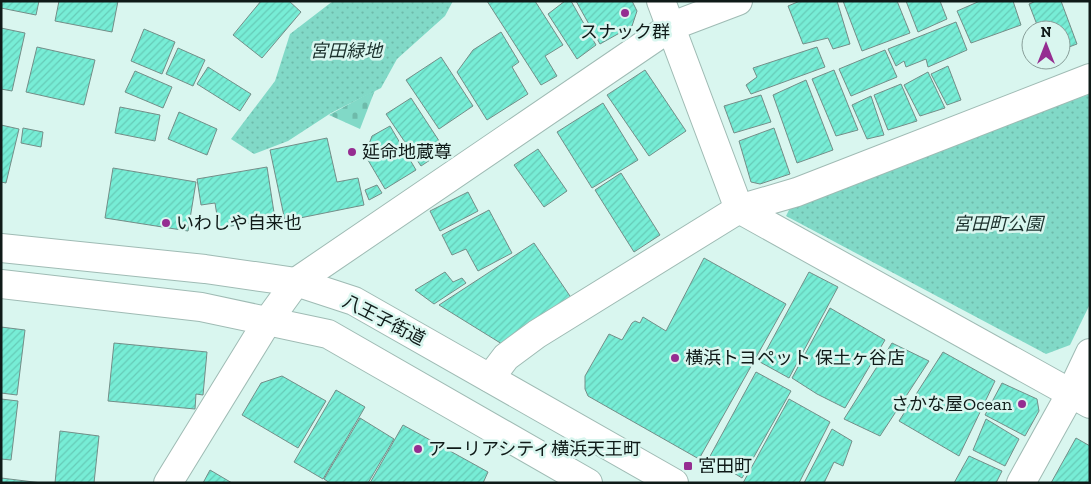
<svg xmlns="http://www.w3.org/2000/svg" width="1091" height="484" font-family="'Zilla Slab','Noto Sans JP',serif">
	<style>
		.cemetery { fill: url(#cemetery-stones) }
		.park { fill: url(#park-dots) }
		.building { fill: url(#building-hatch); stroke: #738e88 }
		.lines { fill: none; stroke-linecap: round; stroke-linejoin: round }
		.minor-casing { stroke: #9fbbb4; stroke-width: 30 }
		.highway-casing { stroke: #9fbbb4; stroke-width: 30 }
		.minor { stroke: #fff; stroke-width: 28 }
		.highway { stroke: #fff; stroke-width: 28 }
		.poi-dot { fill: #952d91; stroke: #d9f6ef; stroke-width: 2 }
		.labels { text-anchor: middle; stroke-width: 5; stroke-linejoin: round; paint-order: stroke }
		.poi-label { font-size: 18px; fill: #0f1a18; stroke: #d9f6ef; text-anchor: start }
		.park-label { font-size: 18px; font-style: italic; fill: #1b302c; stroke: #d9f6ef }
		.street-label { font-size: 18px; fill: #0f1a18; stroke: #d9f6ef }
	</style>
	<defs>
		<pattern id="cemetery-stones" width="16" height="16" patternUnits="userSpaceOnUse" patternTransform="scale(1.25)"><rect width="16" height="16" fill="#81d9c7"/><path d="M2 7V4a2 2 0 0 1 4 0v3zM10 15v-3a2 2 0 0 1 4 0v3z" fill="#6ebaaa"/></pattern>
		<pattern id="park-dots" width="8" height="8" patternUnits="userSpaceOnUse" patternTransform="scale(1.25)"><rect width="8" height="8" fill="#81d9c7"/><path d="M2 2h.1M6 6h.1" fill="none" stroke="#6ebaaa" stroke-width="1.8" stroke-linecap="round"/></pattern>
		<pattern id="building-hatch" width="6" height="6" patternUnits="userSpaceOnUse" patternTransform="scale(1.25)"><rect width="6" height="6" fill="#77edd6"/><path d="M-1 1l2-2M0 6l6-6M5 7l2-2" fill="none" stroke="#66cbb7"/></pattern>
	</defs>
	<rect width="100%" height="100%" fill="#d9f6ef"/>
	<polygon class="cemetery" points="375,90 360,129 329,115"/>
	<g class="park">
		<polygon points="333,1 453,1 445,16 397,59 381,88 331,113 288,141 254,154 231,139 275,81 290,34"/>
		<polygon points="1090,94 1090,304 1070,345 1046,354 786,216 794,200"/>
	</g>
	<g class="building">
		<polygon points="1,1 39,1 36,15 1,8"/>
		<polygon points="59,1 118,1 112,32 55,21"/>
		<polygon points="261,1 289,1 301,12 262,58 233,35"/>
		<polygon points="487,1 535,1 563,45 545,56 557,76 541,85"/>
		<polygon points="565,1 571,1 596,45 577,59 548,14"/>
		<polygon points="576,1 632,1 637,11 632,26 600,44"/>
		<polygon points="800,1 837,1 850,44 833,49 828,38 803,44 788,6"/>
		<polygon points="843,1 897,1 910,33 862,51"/>
		<polygon points="906,1 940,1 947,19 918,32"/>
		<polygon points="980,1 1013,1 1021,25 971,43 957,11"/>
		<polygon points="1036,1 1061,1 1077,44 1061,50 1061,30 1039,30 1029,4"/>
		<polygon points="956,22 967,50 928,67 926,59 906,67 904,61 896,66 888,49"/>
		<polygon points="1,28 25,33 12,91 1,89"/>
		<polygon points="144,29 175,42 162,74 131,61"/>
		<polygon points="501,32 519,62 512,67 528,94 487,120 457,72 473,50"/>
		<polygon points="37,47 95,60 84,105 26,92"/>
		<polygon points="817,47 825,67 751,94 746,85 757,77 753,68"/>
		<polygon points="178,48 205,60 193,86 166,74"/>
		<polygon points="885,50 897,77 851,96 839,69"/>
		<polygon points="441,57 473,106 439,129 406,80"/>
		<polygon points="948,66 961,100 947,105 931,74"/>
		<polygon points="208,67 251,94 240,111 197,84"/>
		<polygon points="645,70 686,131 649,156 607,95"/>
		<polygon points="834,70 858,130 836,136 812,79"/>
		<polygon points="135,71 172,87 163,108 125,92"/>
		<polygon points="928,72 945,108 920,116 904,85"/>
		<polygon points="806,80 833,150 797,163 773,95"/>
		<polygon points="901,84 917,121 888,130 874,95"/>
		<polygon points="761,95 771,122 734,133 724,106"/>
		<polygon points="871,96 884,135 867,139 852,105"/>
		<polygon points="411,98 445,150 421,166 386,114"/>
		<polygon points="603,103 638,160 592,188 557,132"/>
		<polygon points="120,107 160,115 155,141 115,133"/>
		<polygon points="179,112 217,129 207,155 168,139"/>
		<polygon points="1,125 19,129 6,183 1,182"/>
		<polygon points="390,126 416,170 385,189 365,155 372,136"/>
		<polygon points="23,128 43,132 41,147 21,143"/>
		<polygon points="774,128 790,174 760,184 751,182 739,141"/>
		<polygon points="327,138 337,182 358,178 364,205 285,221 270,150"/>
		<polygon points="538,149 567,191 544,207 514,165"/>
		<polygon points="267,167 275,219 219,228 215,203 201,205 197,179"/>
		<polygon points="113,168 196,182 188,231 105,218"/>
		<polygon points="621,173 660,235 634,252 595,190"/>
		<polygon points="377,185 382,193 369,200 365,190"/>
		<polygon points="468,192 478,211 440,231 430,211"/>
		<polygon points="489,210 512,253 478,271 466,249 452,255 442,235"/>
		<polygon points="534,243 572,299 502,344 439,305"/>
		<polygon points="704,258 786,304 699,459 588,396 585,389 585,376 609,334 622,340 632,323 635,321 640,323 643,317 666,331"/>
		<polygon points="445,272 453,282 462,278 466,283 434,304 415,290"/>
		<polygon points="809,272 838,287 789,378 760,362"/>
		<polygon points="830,308 885,340 845,408 817,394 792,378"/>
		<polygon points="1,327 25,330 17,395 1,393"/>
		<polygon points="114,343 207,352 203,395 196,394 195,409 108,401"/>
		<polygon points="892,343 929,361 880,436 844,419"/>
		<polygon points="943,352 995,381 959,456 899,421"/>
		<polygon points="756,372 791,391 742,478 709,458"/>
		<polygon points="282,376 326,401 298,448 242,415 261,383"/>
		<polygon points="1002,383 1037,399 1039,411 1025,436 985,415"/>
		<polygon points="336,390 365,407 323,479 294,462"/>
		<polygon points="1,399 18,401 11,460 1,459"/>
		<polygon points="789,399 830,422 799,483 743,483"/>
		<polygon points="360,418 394,439 368,483 330,483 324,479"/>
		<polygon points="986,419 1019,439 1005,466 973,450"/>
		<polygon points="403,425 488,472 483,483 370,483"/>
		<polygon points="832,429 852,441 843,466 834,462 824,483 804,483"/>
		<polygon points="60,431 99,436 94,483 55,483"/>
		<polygon points="1076,438 1090,446 1090,483 1051,483"/>
		<polygon points="969,456 1002,471 996,483 954,483"/>
		<polygon points="210,470 232,483 203,483"/>
		<polygon points="1,478 42,483 1,483"/>
	</g>
	<g class="lines">
		<g class="minor-casing">
			<g id="minor">
				<polyline points="661,1 739,209 1090,404"/>
				<polyline points="490,378 506,357 537,334 739,209 797,192 1090,78"/>
				<polyline points="168,483 267,322 296,282 672,26 738,1"/>
				<polyline points="1021,483 1071,393 1090,353"/>
			</g>
		</g>
		<g class="highway-casing">
			<g id="highway">
				<polyline points="1,248 205,269 296,282 354,301 674,483"/>
				<polyline points="1,284 201,307 328,334 588,483"/>
			</g>
		</g>
		<use href="#minor" class="minor"/>
		<use href="#highway" class="highway"/>
	</g>
	<g class="poi-dot">
		<circle cx="625" cy="13" r="5"/>
		<circle cx="352" cy="152" r="5"/>
		<circle cx="166" cy="223" r="5"/>
		<circle cx="675" cy="358" r="5"/>
		<circle cx="1022" cy="404" r="5"/>
		<circle cx="418" cy="449" r="5"/>
		<rect x="683" y="461" width="10" height="10" rx="2.5"/>
	</g>
	<g class="labels">
		<g class="poi-label">
			<text x="625" y="38" text-anchor="middle">スナック群</text>
			<text x="362" y="158">延命地蔵尊</text>
			<text x="176" y="229">いわしや自来也</text>
			<text x="685" y="364">横浜トヨペット 保土ヶ谷店</text>
			<text x="1012" y="410" text-anchor="end">さかな屋Ocean</text>
			<text x="428" y="455">アーリアシティ横浜天王町</text>
			<text x="698" y="472">宮田町</text>
		</g>
		<g class="park-label">
			<text x="346" y="57">宮田緑地</text>
			<text x="998" y="230">宮田町公園</text>
		</g>
		<g class="street-label">
			<text transform="translate(384 320) rotate(27)" y="6">八王子街道</text>
		</g>
	</g>
	<rect width="1091" height="484" fill="none" stroke="#0f1a18" stroke-width="5"/>
	<g transform="translate(1046 45)"><circle r="24" fill="#d9f6ef" stroke="#889e99"/>
	<path d="M0-4L9 19L0 12L-9 19Z" fill="#952d91"/>
	<text y="-8" font-size="14" font-weight="bold" text-anchor="middle" fill="#0f1a18">N</text>
	</g>
</svg>
